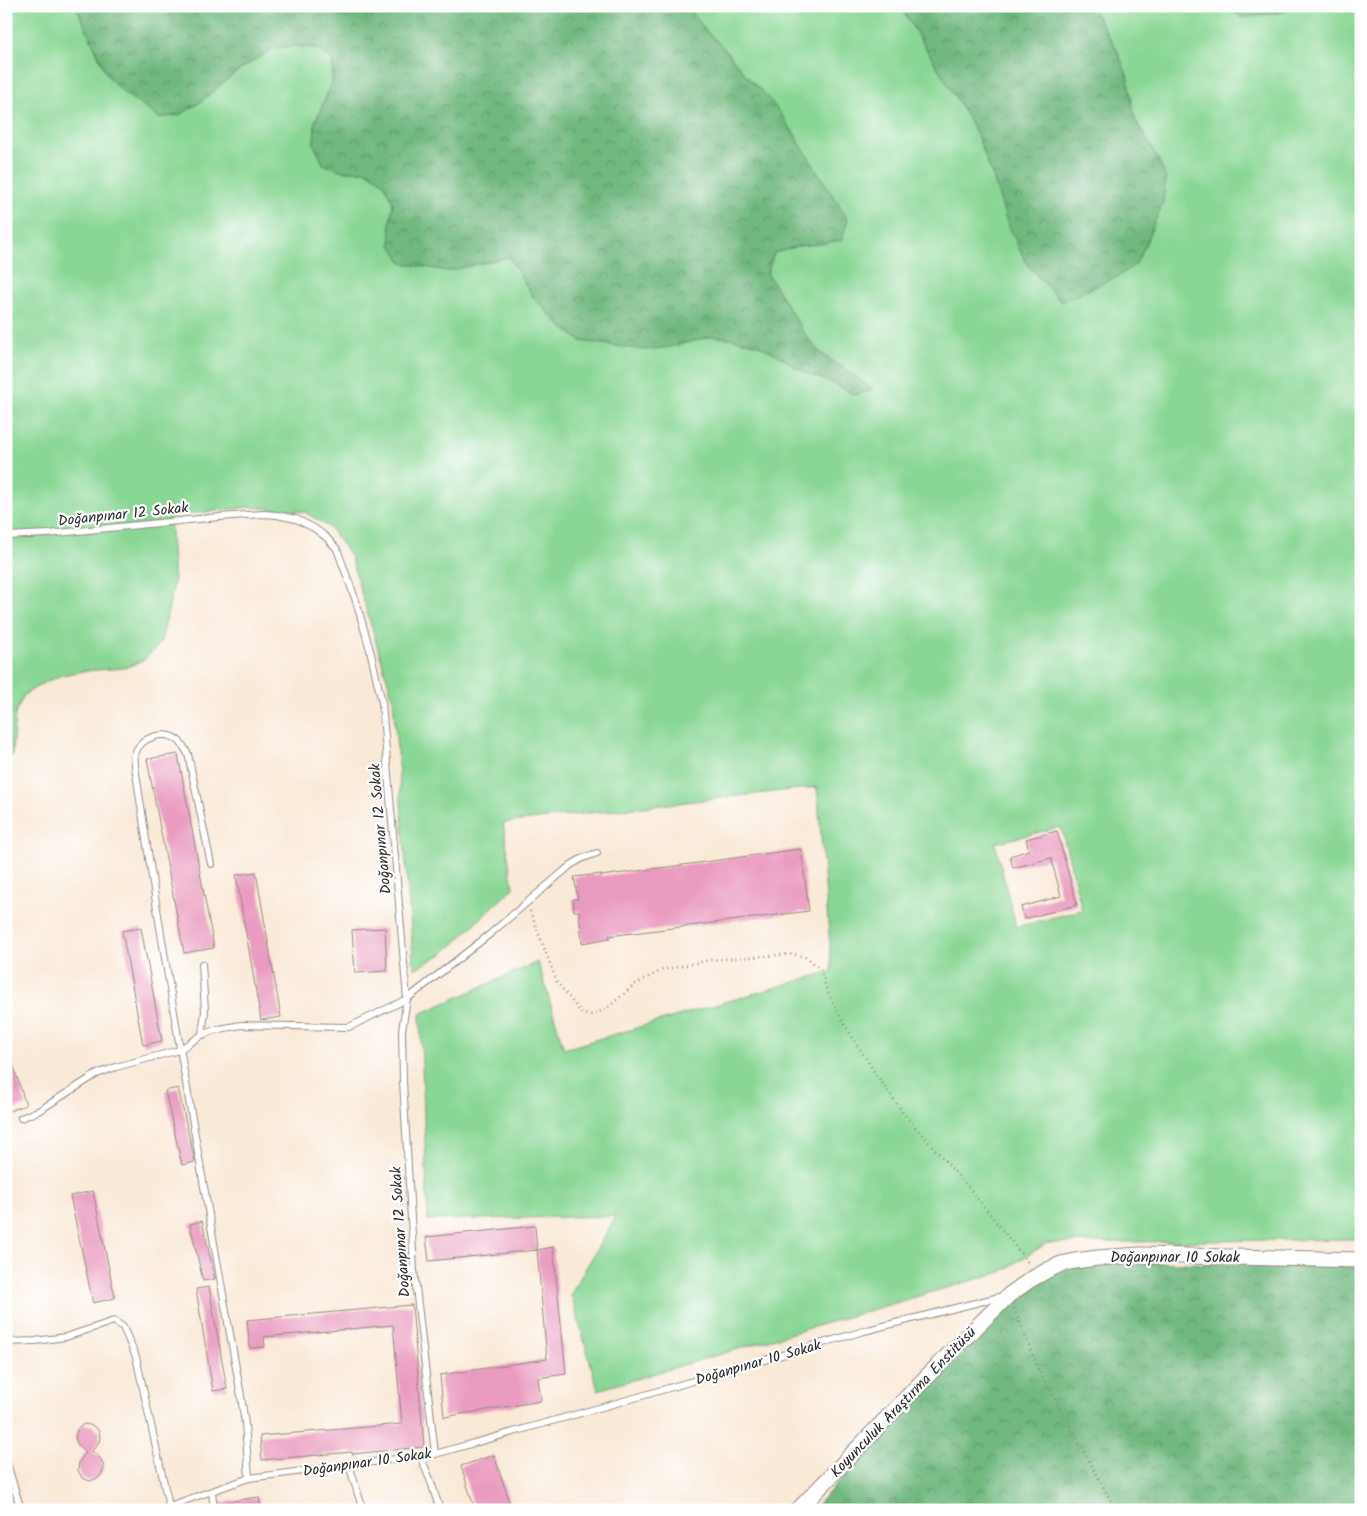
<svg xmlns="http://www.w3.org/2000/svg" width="1367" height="1516" font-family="Kalam,sans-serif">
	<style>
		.grass { fill: #8ad795; stroke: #5a8160; fill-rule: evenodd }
		.forest { fill: url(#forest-crowns); stroke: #4d7254 }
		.building { fill: #ea9cc0 }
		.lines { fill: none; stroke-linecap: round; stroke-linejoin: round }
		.service-casing { stroke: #928a81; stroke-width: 8 }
		.tertiary-casing { stroke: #928a81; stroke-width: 17 }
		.path { stroke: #928a81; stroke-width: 2.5; stroke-dasharray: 1 4; stroke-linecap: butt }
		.service { stroke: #fff; stroke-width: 6 }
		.tertiary { stroke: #fff; stroke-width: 15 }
		.labels { text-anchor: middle; stroke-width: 4.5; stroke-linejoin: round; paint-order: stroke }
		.street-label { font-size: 15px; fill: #2b2b2b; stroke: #fff }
	</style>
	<defs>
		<pattern id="forest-crowns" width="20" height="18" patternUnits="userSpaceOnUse" patternTransform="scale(1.25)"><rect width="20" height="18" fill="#6fb87e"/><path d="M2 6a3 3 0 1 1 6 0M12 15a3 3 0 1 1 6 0" fill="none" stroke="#5b9667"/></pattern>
	</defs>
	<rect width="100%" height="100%" fill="#fff"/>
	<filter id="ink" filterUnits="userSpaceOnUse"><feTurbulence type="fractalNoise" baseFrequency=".02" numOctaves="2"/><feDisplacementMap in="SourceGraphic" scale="10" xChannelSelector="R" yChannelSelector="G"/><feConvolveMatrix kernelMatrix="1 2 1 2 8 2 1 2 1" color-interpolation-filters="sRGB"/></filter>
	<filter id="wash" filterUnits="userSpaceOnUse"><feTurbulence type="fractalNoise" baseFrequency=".0096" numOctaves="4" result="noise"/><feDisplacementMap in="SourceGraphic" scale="20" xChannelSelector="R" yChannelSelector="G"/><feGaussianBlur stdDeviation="1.12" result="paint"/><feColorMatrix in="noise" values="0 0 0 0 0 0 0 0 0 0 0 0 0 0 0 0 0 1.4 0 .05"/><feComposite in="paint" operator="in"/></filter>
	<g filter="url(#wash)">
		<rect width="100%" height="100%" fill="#f9e9d7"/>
		<path class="grass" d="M 6,6 L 76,6 L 107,75 L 123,92 L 159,118 L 180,115 L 199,103 L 235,73 L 273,48 L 294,46 L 315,48 L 333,59 L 332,83 L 315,122 L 314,145 L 323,164 L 343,171 L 367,171 L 384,183 L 393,203 L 390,223 L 402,263 L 448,271 L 509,257 L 534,298 L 563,328 L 581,341 L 645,350 L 669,347 L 713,336 L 734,339 L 756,344 L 777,354 L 795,367 L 813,376 L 835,384 L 854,395 L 872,390 L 854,375 L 818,351 L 804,333 L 767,273 L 774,253 L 798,246 L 820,244 L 796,136 L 767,96 L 750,80 L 722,46 L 705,30 L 688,6 L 900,6 L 967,116 L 978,137 L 994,180 L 1007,222 L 1026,263 L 1061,302 L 1158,159 L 1135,119 L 1127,75 L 1118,52 L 1091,6 L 1230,6 L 1241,18 L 1284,12 L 1294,6 L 1361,6 L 1361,1239 L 1047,1243 L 1001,1272 L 598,1390 L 571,1294 L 616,1216 L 428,1220 L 420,1014 L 538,962 L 564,1049 L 832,971 L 817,787 L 503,823 L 513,888 L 444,953 L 414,969 L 393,699 L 350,555 L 330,528 L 305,512 L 250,507 L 170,516 L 174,582 L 165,625 L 160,644 L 144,660 L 124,668 L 83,671 L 62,675 L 43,683 L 24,695 L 15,714 L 12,756 L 6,761 ZM 1061,827 L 1082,910 L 1016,927 L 995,843 Z"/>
		<g class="forest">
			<polygon points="76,6 688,6 705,30 722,46 750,80 767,96 781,114 848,219 842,240 820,244 798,246 774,253 767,273 804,333 818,351 835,364 854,375 872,390 854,395 835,384 813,376 795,367 777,354 756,344 734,339 713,336 669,347 645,350 581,341 563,328 534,298 509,257 448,271 402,263 391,245 390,223 393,203 384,183 367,171 343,171 323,164 314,144 315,122 332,83 333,59 315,48 294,46 273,48 235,73 199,103 179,115 159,118 123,92 107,75 99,56"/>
			<polygon points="900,6 1091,6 1118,52 1127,75 1135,119 1158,159 1166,178 1163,202 1146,243 1136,264 1119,276 1061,302 1026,263 1007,222 994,180 978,137 967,116"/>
			<polygon points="1230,6 1294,6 1284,12 1241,18"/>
			<path d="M 1140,1262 L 1361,1267 L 1361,1510 L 812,1510 L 1013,1301 C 1029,1290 1045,1277 1063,1271 C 1087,1263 1115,1264 1140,1262 Z"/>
		</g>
		<g id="blocks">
			<g class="building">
				<polygon points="178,754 214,948 184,953 147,759"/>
				<polygon points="1057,831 1077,905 1024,919 1021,907 1061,896 1051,858 1013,868 1010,856 1029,850 1026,839"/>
				<polygon points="801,849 809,911 609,936 610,938 582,943 579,911 574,911 573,899 578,899 574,877 601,874 601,876"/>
				<polygon points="256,872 281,1017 261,1020 236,875"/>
				<polygon points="141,928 162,1041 143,1045 122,931"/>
				<polygon points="385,928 387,971 355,973 352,930"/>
				<polygon points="6,1052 9,1052 26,1105 6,1112"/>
				<polygon points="178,1088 195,1162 182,1165 165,1091"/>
				<polygon points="93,1191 115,1298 93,1303 70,1196"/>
				<polygon points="202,1221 215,1279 203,1281 190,1224"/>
				<polygon points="535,1226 537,1250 429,1261 426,1237"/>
				<polygon points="553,1247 566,1374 538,1378 541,1401 444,1417 440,1375 547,1359 537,1250"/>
				<polygon points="209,1287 227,1389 213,1391 196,1289"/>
				<polygon points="412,1305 424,1447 352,1454 352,1452 262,1460 260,1436 402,1424 393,1325 264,1337 265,1347 250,1348 247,1320"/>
				<polygon points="86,1424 93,1426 99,1431 100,1438 99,1442 92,1451 101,1459 104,1467 101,1475 98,1478 90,1481 82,1478 78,1470 79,1462 86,1452 78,1445 75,1438 77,1430 82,1425"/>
				<polygon points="494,1455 512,1510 475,1510 461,1466"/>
				<polygon points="259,1497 261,1510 219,1510 218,1503"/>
			</g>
		</g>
	</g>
	<g filter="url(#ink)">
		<use href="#blocks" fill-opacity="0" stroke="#928a81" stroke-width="1"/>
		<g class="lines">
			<g class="service-casing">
				<g id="service">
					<polyline points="6,536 48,534 219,517 263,514 277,515 296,519 314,528 326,537 337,549 356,601 370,650 382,703 407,999 402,1030 403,1081 414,1270 435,1454"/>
					<path d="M 211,864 L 188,754 C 185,750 183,744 179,741 C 165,729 140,737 135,754 C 134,757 135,762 135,766 C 166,977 204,1187 241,1396 L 245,1424 L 249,1478"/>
					<polyline points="202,964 205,1011 202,1035"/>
					<polyline points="21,1118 40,1110 97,1074 116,1067 179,1050 202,1035 214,1030 241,1025 349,1027 407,999 490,934 571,865 583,858 597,853"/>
					<polyline points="6,1342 35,1341 66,1337 114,1321 123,1327 136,1357 169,1506"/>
					<polyline points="420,1455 431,1482 440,1510"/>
					<polyline points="6,1460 21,1510"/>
					<polyline points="349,1465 363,1510"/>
					<polyline points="212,1491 214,1510"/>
					<polyline points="158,1510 249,1478 435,1454 638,1397 864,1331 1003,1296"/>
				</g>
			</g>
			<g class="tertiary-casing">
				<polyline id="tertiary" points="798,1510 940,1363 1009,1295 1030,1280 1046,1271 1061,1264 1075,1261 1098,1258 1140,1255 1361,1260"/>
			</g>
			<g class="path">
				<polyline points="530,911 557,982 582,1014 593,1015 606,1009 634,985 662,970 710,960 793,954 808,958 821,970 827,991 846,1027 875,1073 904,1114 970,1189 1030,1265"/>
				<polyline points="1014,1308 1038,1369 1116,1510"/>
			</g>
			<use href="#service" class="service"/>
			<use href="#tertiary" class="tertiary"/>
		</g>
	</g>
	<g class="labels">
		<g class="street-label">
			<text transform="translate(123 514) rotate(-6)" y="5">Doğanpınar 12 Sokak</text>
			<text transform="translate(380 829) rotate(-95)" y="5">Doğanpınar 12 Sokak</text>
			<text transform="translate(400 1232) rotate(-94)" y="5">Doğanpınar 12 Sokak</text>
			<text x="1175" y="1262">Doğanpınar 10 Sokak</text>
			<text transform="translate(758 1362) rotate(-16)" y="5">Doğanpınar 10 Sokak</text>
			<text transform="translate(903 1402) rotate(-46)" y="5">Koyunculuk Araştırma Enstitüsü</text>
			<text transform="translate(367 1462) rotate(-8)" y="5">Doğanpınar 10 Sokak</text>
		</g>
	</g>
	<rect width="1367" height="1516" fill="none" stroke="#fff" stroke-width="25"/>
</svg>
